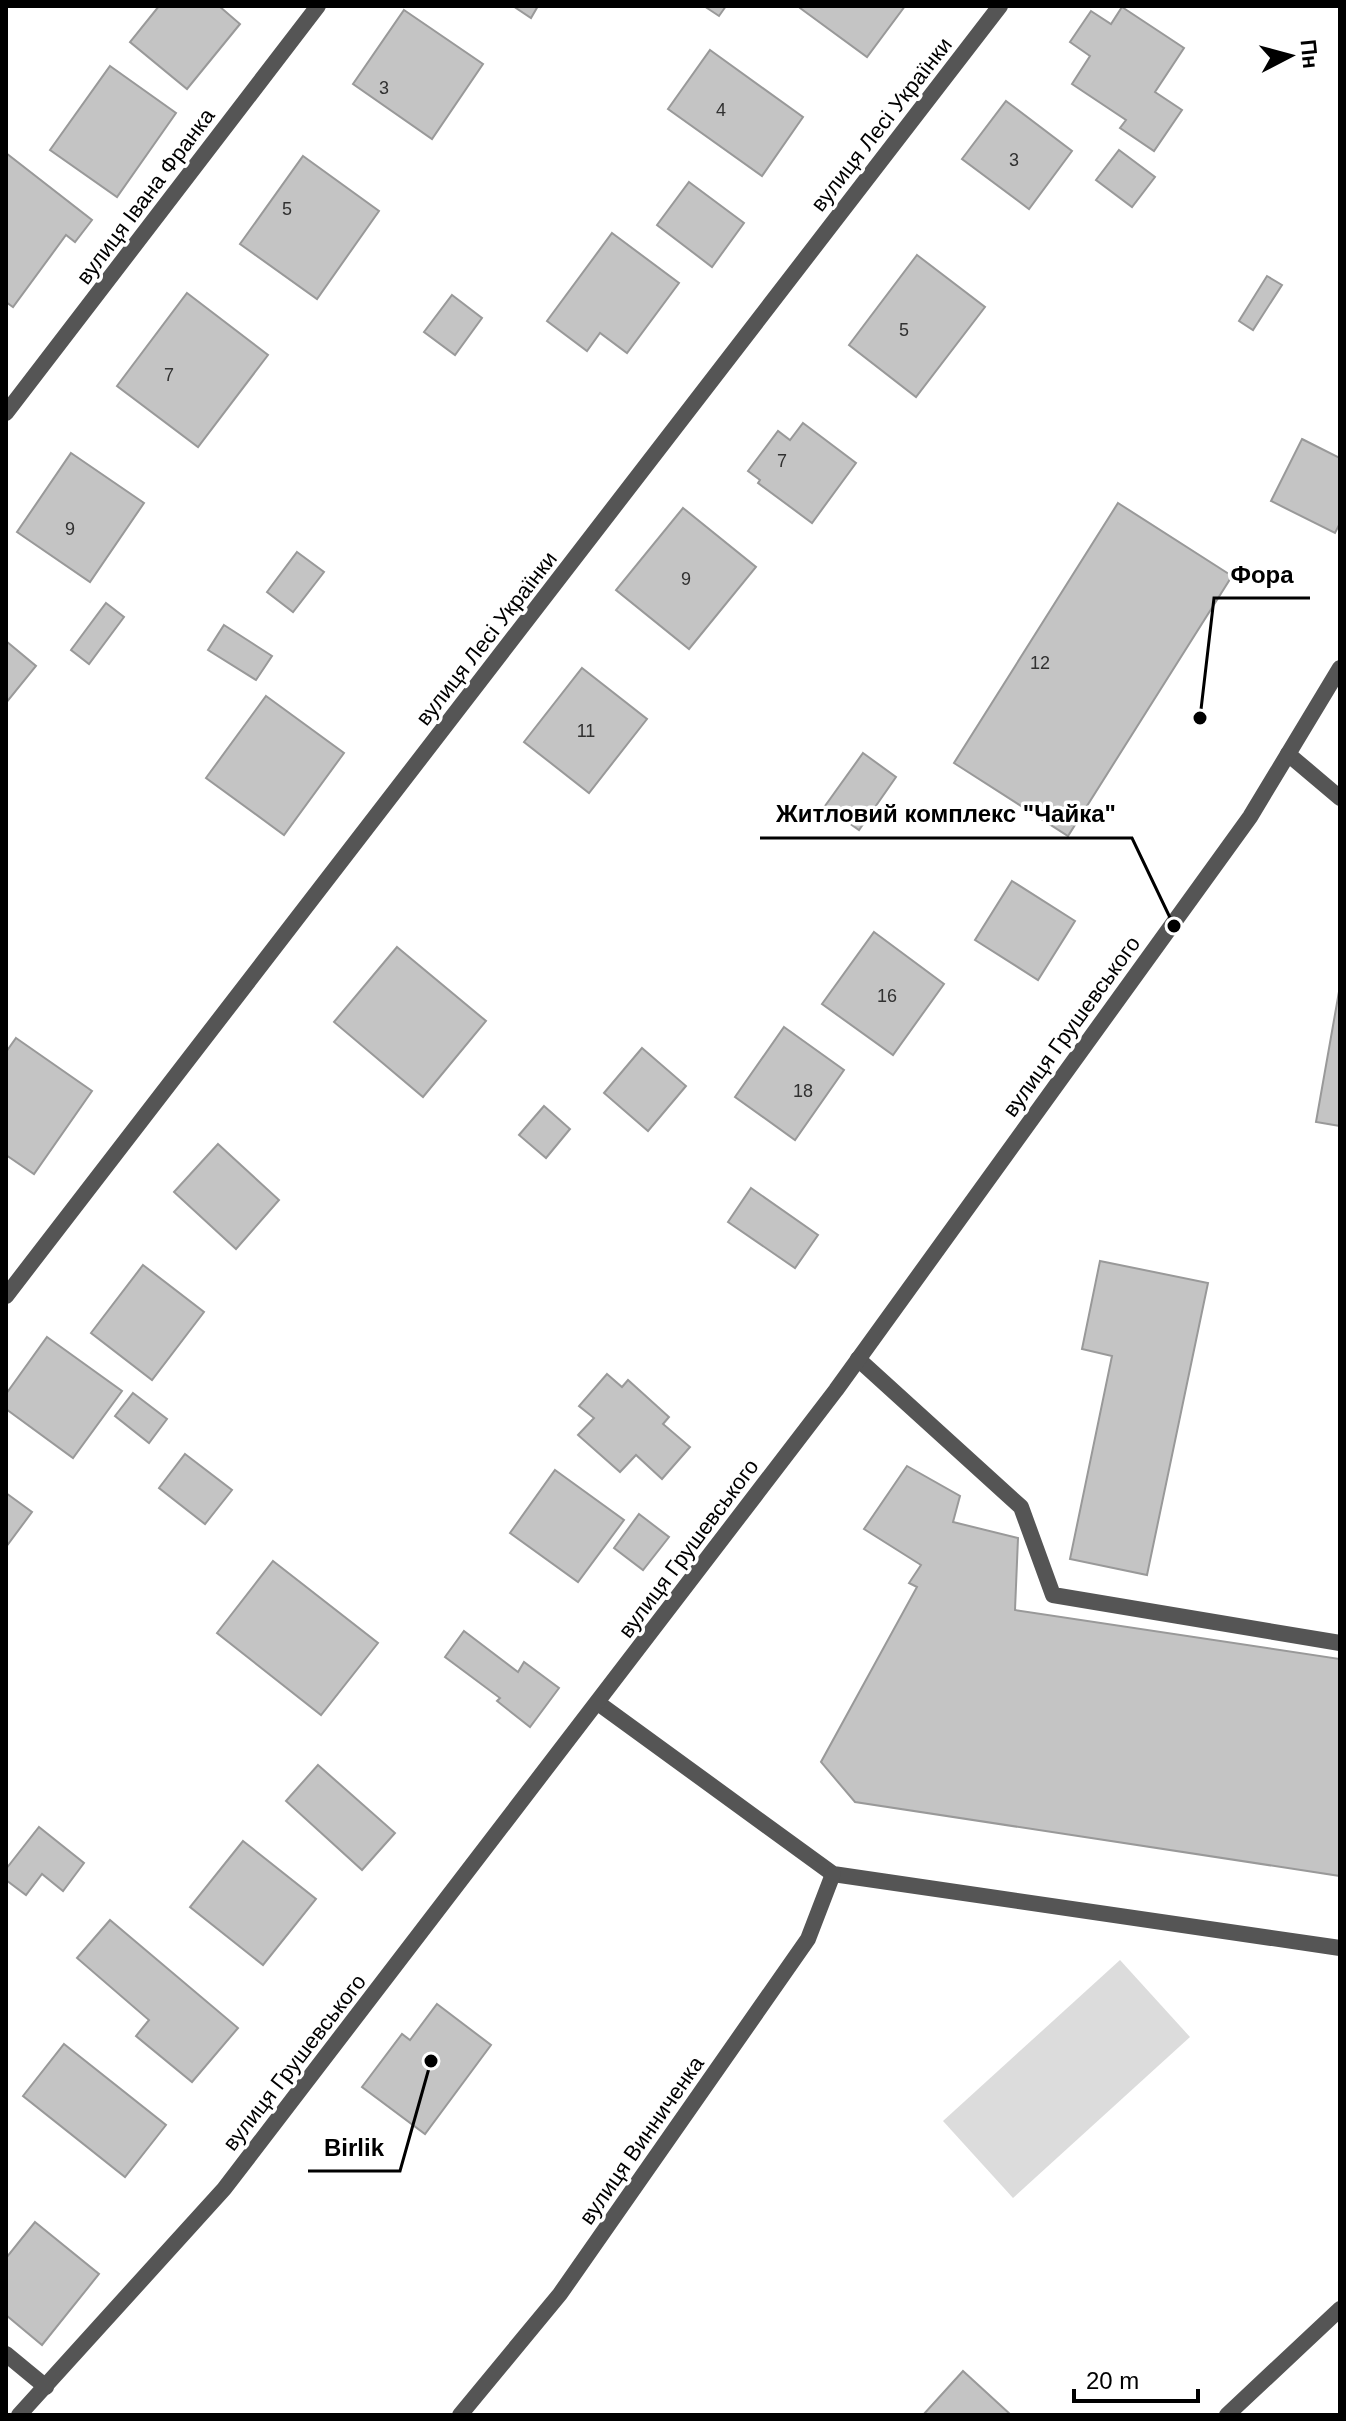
<svg xmlns="http://www.w3.org/2000/svg" width="1346" height="2421" font-family="Helvetica,sans-serif">
	<style>
		.green { fill: #dcdcdc }
		.building { fill: #c4c4c4; stroke: #999; stroke-width: 2 }
		.lines { fill: none; stroke-linecap: round; stroke-linejoin: round }
		.service { stroke: #555; stroke-width: 16 }
		.minor { stroke: #555; stroke-width: 16 }
		.tertiary { stroke: #555; stroke-width: 16 }
		.labels { text-anchor: middle; stroke-width: 7; stroke-linejoin: round; paint-order: stroke }
		.number-label { font-size: 18px; fill: #313131 }
		.street-label { font-size: 22px; fill: #000; stroke: #fff }
		.leader { fill: none; stroke: #000; stroke-width: 3 }
		.callout-dot { fill: #000; stroke: #fff; stroke-width: 3 }
		.callout-label { font-size: 24px; text-anchor: middle; font-weight: bold; fill: #000; stroke: #fff; stroke-width: 7; stroke-linejoin: round; paint-order: stroke }
	</style>
	<rect width="100%" height="100%" fill="#fff"/>
	<polygon class="green" points="1120,1960 1190,2037 1013,2198 943,2121"/>
	<g class="building">
		<polygon points="159,6 219,6 240,24 187,89 130,42"/>
		<polygon points="513,6 538,6 531,18"/>
		<polygon points="704,6 726,6 719,16"/>
		<polygon points="801,6 905,6 867,57 800,8"/>
		<polygon points="1122,7 1184,48 1155,92 1182,110 1154,151 1120,128 1126,120 1072,84 1090,56 1070,42 1091,11 1111,24"/>
		<polygon points="404,10 483,64 432,139 353,84"/>
		<polygon points="710,50 803,117 762,176 668,109"/>
		<polygon points="110,66 176,113 117,197 50,150"/>
		<polygon points="1006,101 1072,151 1029,209 962,159"/>
		<polygon points="1119,150 1155,177 1132,207 1096,180"/>
		<polygon points="6,153 92,220 75,242 66,235 13,307 6,302"/>
		<polygon points="303,156 379,211 317,299 240,244"/>
		<polygon points="689,182 744,223 712,267 657,225"/>
		<polygon points="612,233 679,283 627,353 600,333 587,351 547,321"/>
		<polygon points="917,255 985,307 916,397 849,345"/>
		<polygon points="1267,276 1282,285 1253,330 1239,321"/>
		<polygon points="187,293 268,355 198,447 117,386"/>
		<polygon points="452,295 482,318 455,355 424,332"/>
		<polygon points="803,423 856,463 812,523 758,483 760,480 748,471 778,431 790,440"/>
		<polygon points="1302,439 1340,458 1340,523 1335,533 1271,501"/>
		<polygon points="71,453 144,503 90,582 17,532"/>
		<polygon points="1118,503 1232,576 1068,836 954,763"/>
		<polygon points="683,508 756,567 689,649 616,590"/>
		<polygon points="297,552 324,572 293,612 267,592"/>
		<polygon points="106,603 124,617 89,664 71,650"/>
		<polygon points="224,625 272,656 256,680 208,650"/>
		<polygon points="6,641 36,666 6,703"/>
		<polygon points="582,668 647,719 589,793 524,742"/>
		<polygon points="266,696 344,753 284,835 206,778"/>
		<polygon points="863,753 896,777 859,830 825,806"/>
		<polygon points="1012,881 1075,921 1038,980 975,940"/>
		<polygon points="874,932 944,984 893,1055 822,1004"/>
		<polygon points="397,947 486,1021 423,1097 334,1022"/>
		<polygon points="1340,986 1340,1126 1316,1122"/>
		<polygon points="784,1027 844,1070 795,1140 735,1097"/>
		<polygon points="16,1038 92,1091 34,1174 6,1155 6,1052"/>
		<polygon points="642,1048 686,1086 648,1131 604,1093"/>
		<polygon points="544,1106 570,1129 546,1158 519,1135"/>
		<polygon points="218,1144 279,1200 236,1249 174,1192"/>
		<polygon points="751,1188 818,1235 795,1268 728,1222"/>
		<polygon points="1100,1261 1208,1283 1147,1575 1070,1559 1112,1356 1082,1349"/>
		<polygon points="143,1265 204,1312 152,1380 91,1333"/>
		<polygon points="47,1337 122,1391 73,1458 6,1409 6,1394"/>
		<polygon points="607,1374 622,1387 628,1380 669,1417 663,1424 690,1447 662,1479 636,1455 620,1472 578,1435 594,1418 579,1406"/>
		<polygon points="133,1393 167,1419 149,1443 115,1416"/>
		<polygon points="185,1454 232,1490 205,1524 159,1488"/>
		<polygon points="907,1466 960,1496 953,1522 1018,1538 1015,1610 1340,1659 1340,1876 855,1802 821,1762 917,1587 909,1583 921,1565 864,1529"/>
		<polygon points="555,1470 624,1520 578,1582 510,1533"/>
		<polygon points="6,1493 32,1512 6,1547"/>
		<polygon points="639,1514 669,1537 643,1570 614,1548"/>
		<polygon points="273,1561 378,1643 321,1715 217,1633"/>
		<polygon points="464,1631 518,1672 524,1662 559,1688 530,1727 497,1701 500,1698 445,1657"/>
		<polygon points="318,1765 395,1833 362,1870 286,1801"/>
		<polygon points="39,1827 84,1863 63,1891 42,1874 26,1895 6,1880 6,1869"/>
		<polygon points="243,1841 316,1899 263,1965 190,1907"/>
		<polygon points="110,1920 238,2028 192,2082 136,2036 149,2020 77,1958"/>
		<polygon points="437,2004 491,2045 425,2134 362,2087 402,2034 410,2040"/>
		<polygon points="64,2044 166,2125 125,2177 23,2096"/>
		<polygon points="35,2222 99,2274 42,2345 6,2315 6,2258"/>
		<polygon points="963,2371 1011,2415 923,2415"/>
	</g>
	<g class="lines">
		<g class="service">
			<polyline points="1288,754 1340,798"/>
			<polyline points="858,1359 1021,1507 1053,1595 1340,1643"/>
		</g>
		<g class="minor">
			<polyline points="6,413 318,6"/>
			<polyline points="6,1296 1000,6"/>
			<polyline points="598,1703 833,1874 1340,1948"/>
			<polyline points="6,2354 46,2387"/>
			<polyline points="460,2415 560,2294 808,1939 833,1874"/>
			<polyline points="1227,2415 1340,2309"/>
		</g>
		<polyline class="tertiary" points="19,2415 224,2189 836,1390 1250,817 1340,668"/>
	</g>
	<g class="labels">
		<g class="number-label">
			<text x="384" y="94">3</text>
			<text x="721" y="116">4</text>
			<text x="1014" y="166">3</text>
			<text x="287" y="215">5</text>
			<text x="904" y="336">5</text>
			<text x="169" y="381">7</text>
			<text x="782" y="467">7</text>
			<text x="70" y="535">9</text>
			<text x="686" y="585">9</text>
			<text x="1040" y="669">12</text>
			<text x="586" y="737">11</text>
			<text x="887" y="1002">16</text>
			<text x="803" y="1097">18</text>
		</g>
		<g class="street-label">
			<text transform="translate(881 124) rotate(-52)" y="8">вулиця Лесі Українки</text>
			<text transform="translate(145 196) rotate(-53)" y="8">вулиця Івана Франка</text>
			<text transform="translate(486 638) rotate(-52)" y="8">вулиця Лесі Українки</text>
			<text transform="translate(1071 1026) rotate(-54)" y="8">вулиця Грушевського</text>
			<text transform="translate(688 1548) rotate(-53)" y="8">вулиця Грушевського</text>
			<text transform="translate(294 2062) rotate(-52)" y="8">вулиця Грушевського</text>
			<text transform="translate(641 2140) rotate(-55)" y="8">вулиця Винниченка</text>
		</g>
	</g>
	<path class="leader" d="M1200 718L1214 598H1310M1174 926L1132 838H760M431 2061L400 2171H308"/>
	<g class="callout-dot">
		<circle cx="1200" cy="718" r="8"/>
		<circle cx="1174" cy="926" r="8"/>
		<circle cx="431" cy="2061" r="8"/>
	</g>
	<g class="callout-label">
		<text x="1262" y="583">Фора</text>
		<text x="946" y="822">Житловий комплекс "Чайка"</text>
		<text x="354" y="2156">Birlik</text>
	</g>
	<rect width="1346" height="2421" fill="none" stroke="#000000" stroke-width="16"/>
	<g transform="translate(1290 56) rotate(84)" stroke="#ffffff" stroke-width="6" paint-order="stroke">
	<path d="M0-6L14 30L0 20L-14 30Z" fill="#000000"/>
	<text y="-12" font-size="22" font-weight="bold" text-anchor="middle" fill="#000000">Пн</text>
	</g>
	<path d="M1074 2389v12h124v-12" fill="none" stroke="#000000" stroke-width="4"/>
	<text x="1086" y="2389" font-size="24" fill="#000000" stroke="#ffffff" stroke-width="6" paint-order="stroke">20 m</text>
</svg>
